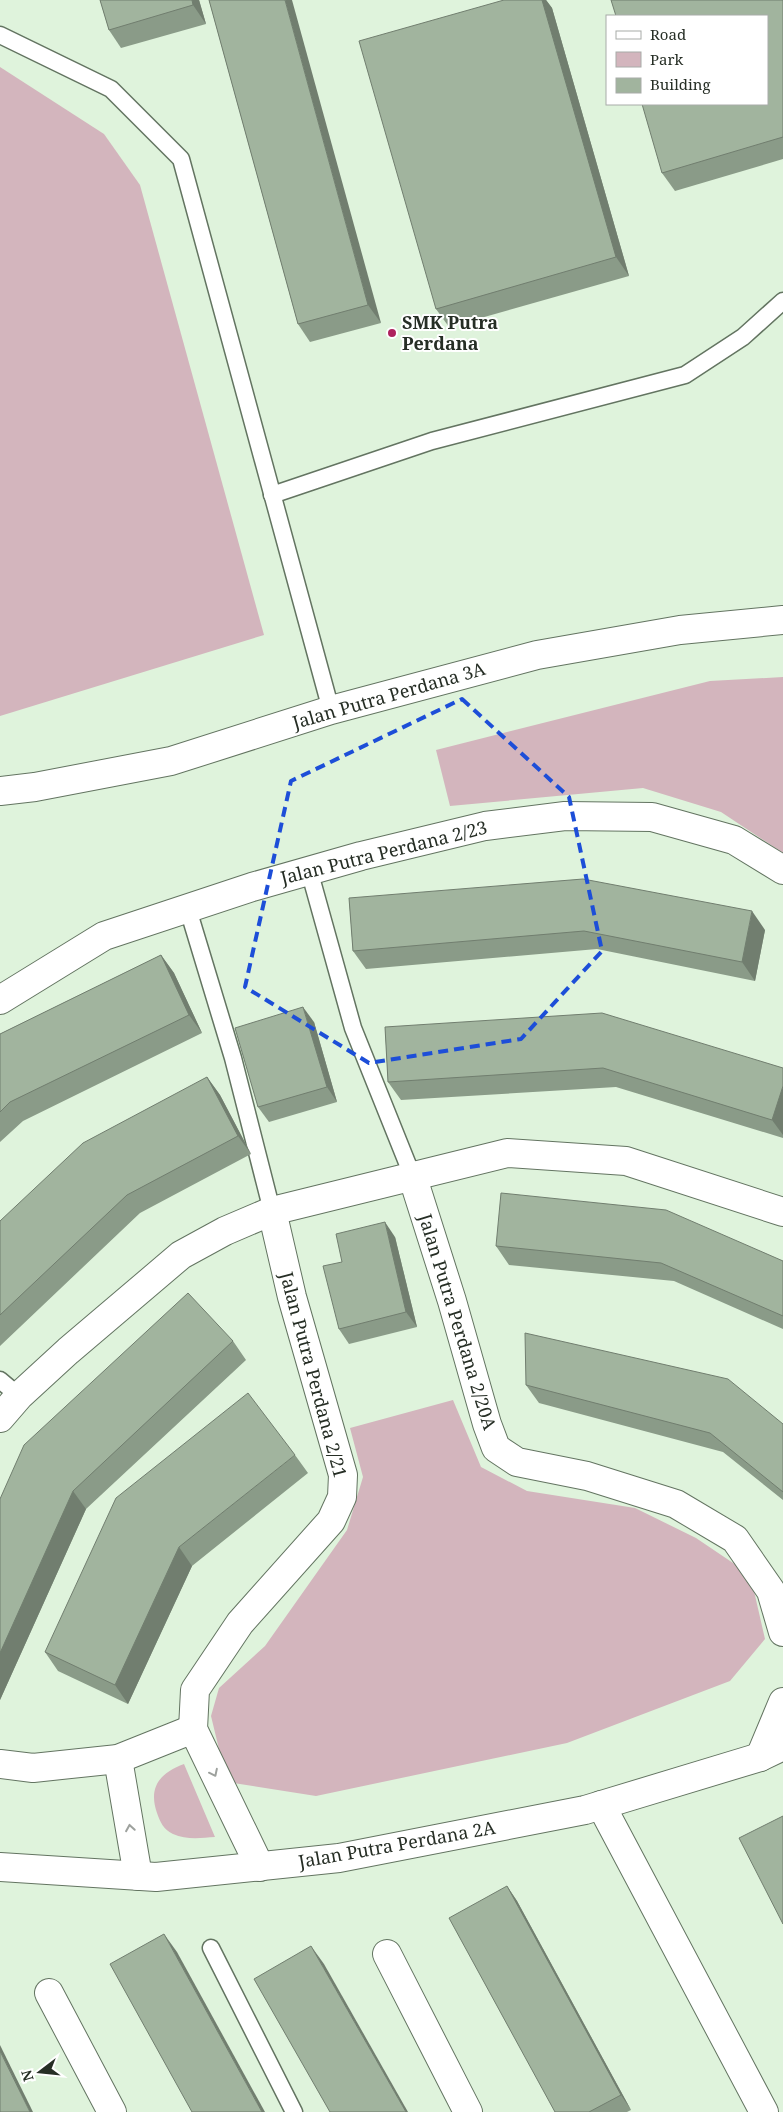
<svg xmlns="http://www.w3.org/2000/svg" width="783" height="2112" font-family="'Noto Serif',serif">
	<style>
		.green { fill: #d3b5bd }
		.lines { fill: none; stroke-linecap: round; stroke-linejoin: round }
		.service-casing { stroke: #637461; stroke-width: 19 }
		.minor-casing { stroke: #637461; stroke-width: 30 }
		.tertiary-casing { stroke: #637461; stroke-width: 30 }
		.service { stroke: #fff; stroke-width: 16 }
		.minor { stroke: #fff; stroke-width: 28 }
		.tertiary { stroke: #fff; stroke-width: 28 }
		.wall { fill: #8a9b88 }
		.shaded-wall { fill: #717e6f }
		.building { fill: #a1b49e; stroke: #717e6f }
		.oneway { stroke: #9da19d }
		.marked { fill: none; stroke: #1d4ed8; stroke-width: 4; stroke-dasharray: 10 6; stroke-linejoin: round }
		.poi-dot { fill: #ae215d; stroke: #fff; stroke-width: 2 }
		.labels { text-anchor: middle; stroke-width: 4; stroke-linejoin: round; paint-order: stroke }
		.poi-label { font-size: 18px; font-weight: bold; fill: #262e25; stroke: #fff; text-anchor: start }
		.street-label { font-size: 18px; fill: #262e25; stroke: #fff }
	</style>
	<rect width="100%" height="100%" fill="#dff3dc"/>
	<g class="green">
		<polygon points="0,67 104,134 140,185 264,635 0,716"/>
		<polygon points="783,677 783,853 721,812 643,788 450,806 436,750 710,681"/>
		<polygon points="453,1400 481,1467 527,1491 635,1508 696,1538 736,1565 754,1591 765,1639 730,1681 567,1743 316,1796 227,1782 211,1716 219,1688 265,1646 347,1530 363,1477 350,1428"/>
		<path d="M 184,1764 L 215,1837 C 201,1838 186,1840 173,1834 C 164,1830 160,1822 157,1813 C 148,1787 160,1773 184,1764 Z"/>
	</g>
	<g class="lines">
		<g class="service-casing">
			<g id="service">
				<polyline points="0,35 111,89 181,159 331,710"/>
				<polyline points="272,495 432,441 685,375 743,337 783,301"/>
				<polyline points="309,870 353,1028 412,1175"/>
				<polyline points="187,906 233,1058 272,1211"/>
				<polyline points="0,1380 19,1396"/>
				<polyline points="211,1948 294,2112"/>
			</g>
		</g>
		<g class="minor-casing">
			<g id="minor">
				<polyline points="0,1000 104,936 252,887 361,856 485,826 565,816 652,817 734,840 783,870"/>
				<polyline points="412,1175 452,1301 487,1424 496,1448 517,1462 587,1476 676,1504 735,1539 771,1591 783,1632"/>
				<polyline points="0,1418 19,1396 68,1351 181,1255 225,1231 272,1211 507,1153 626,1161 783,1212"/>
				<polyline points="760,1757 783,1702"/>
				<polyline points="118,1759 138,1876"/>
				<polyline points="0,1764 33,1768 118,1759 193,1729"/>
				<polyline points="601,1805 764,2112"/>
				<polyline points="0,1867 156,1877 339,1858 585,1810 760,1757 783,1746"/>
				<polyline points="260,1867 193,1729 195,1690 240,1623 331,1521 342,1497 343,1475 292,1297 272,1211"/>
				<polyline points="387,1954 468,2112"/>
				<polyline points="49,1993 112,2112"/>
			</g>
		</g>
		<g class="tertiary-casing">
			<polyline id="tertiary" points="0,791 35,787 171,761 331,710 537,655 680,630 783,620"/>
		</g>
		<use href="#service" class="service"/>
		<use href="#minor" class="minor"/>
		<use href="#tertiary" class="tertiary"/>
	</g>
	<g class="wall">
		<polygon points="100,0 199,0 206,24 121,48 109,30"/>
		<polygon points="209,0 381,323 310,342 298,324"/>
		<polygon points="504,0 546,0 552,8 629,276 449,327 436,309"/>
		<polygon points="783,0 783,159 675,191 662,173"/>
		<polygon points="349,898 765,930 755,981 597,949 366,969 353,951"/>
		<polygon points="161,955 174,973 202,1033 23,1121 0,1142 0,1034"/>
		<polygon points="314,1022 337,1102 269,1122 258,1107"/>
		<polygon points="385,1027 783,1068 783,1138 616,1087 401,1100 388,1082"/>
		<polygon points="207,1077 220,1095 251,1154 140,1213 0,1346 0,1221"/>
		<polygon points="395,1237 417,1327 349,1344 339,1329 342,1262"/>
		<polygon points="496,1246 783,1261 783,1329 674,1281 509,1265"/>
		<polygon points="233,1341 246,1360 86,1509 0,1700 0,1499"/>
		<polygon points="526,1385 783,1424 783,1500 723,1452 539,1403"/>
		<polygon points="295,1455 308,1473 192,1566 128,1704 58,1671 45,1652"/>
		<polygon points="507,1886 517,1901 631,2110 627,2112 555,2112"/>
	</g>
	<g class="shaded-wall">
		<polygon points="192,0 199,0 206,24 193,5"/>
		<polygon points="285,0 292,0 381,323 368,305"/>
		<polygon points="542,0 546,0 552,8 629,276 616,257"/>
		<polygon points="752,911 765,930 755,981 742,962"/>
		<polygon points="161,955 174,973 202,1033 189,1015"/>
		<polygon points="303,1007 314,1022 337,1102 327,1087"/>
		<polygon points="207,1077 220,1095 251,1154 238,1136"/>
		<polygon points="783,1086 783,1135 772,1120"/>
		<polygon points="385,1222 395,1237 417,1327 406,1312"/>
		<polygon points="73,1491 86,1509 0,1700 0,1653"/>
		<polygon points="179,1547 192,1566 128,1704 115,1685"/>
		<polygon points="507,1886 517,1901 631,2110 621,2095"/>
		<polygon points="164,1934 177,1952 265,2112 262,2112"/>
		<polygon points="311,1946 324,1964 408,2112 406,2112"/>
		<polygon points="0,2045 33,2112 30,2112 0,2051"/>
	</g>
	<g class="building">
		<polygon points="100,0 192,0 193,5 109,30"/>
		<polygon points="209,0 285,0 368,305 298,324"/>
		<polygon points="504,0 542,0 616,257 436,309 359,41"/>
		<polygon points="611,0 783,0 783,137 662,173 642,104 767,104 767,16 616,16"/>
		<polygon points="583,879 752,911 742,962 584,931 353,951 349,898"/>
		<polygon points="161,955 189,1015 10,1102 0,1112 0,1034"/>
		<polygon points="303,1007 327,1087 258,1107 235,1028"/>
		<polygon points="602,1013 783,1068 783,1086 772,1120 603,1068 388,1082 385,1027"/>
		<polygon points="207,1077 238,1136 127,1195 0,1315 0,1221 83,1143"/>
		<polygon points="501,1193 666,1210 783,1261 783,1316 661,1263 496,1246"/>
		<polygon points="385,1222 406,1312 339,1329 323,1266 342,1262 336,1234"/>
		<polygon points="188,1293 233,1341 73,1491 0,1653 0,1499 24,1445"/>
		<polygon points="525,1333 728,1379 783,1424 783,1492 710,1433 526,1385"/>
		<polygon points="248,1393 295,1455 179,1547 115,1685 45,1652 116,1498"/>
		<polygon points="783,1816 783,1924 739,1838"/>
		<polygon points="507,1886 621,2095 589,2112 555,2112 449,1918"/>
		<polygon points="164,1934 262,2112 192,2112 110,1964"/>
		<polygon points="311,1946 406,2112 330,2112 254,1979"/>
		<polygon points="0,2051 30,2112 0,2112"/>
	</g>
	<defs><path id="oneway-chevron" d="M-2-3.5L2.5 0L-2 3.5" fill="none" stroke-width="1.6" stroke-linecap="round" stroke-linejoin="round" transform="scale(1.25)"/></defs>
	<g class="oneway">
		<use href="#oneway-chevron" transform="translate(214 1773) rotate(64)"/>
		<use href="#oneway-chevron" transform="translate(130 1828) rotate(-99)"/>
	</g>
	<path class="marked" d="M 462,699 L 569,797 L 602,951 L 521,1039 L 369,1063 L 245,987 L 291,781 Z"/>
	<circle class="poi-dot" cx="392" cy="333" r="5"/>
	<g class="labels">
		<g class="poi-label">
			<text x="402" y="329">SMK Putra<tspan x="402" dy="21">Perdana</tspan></text>
		</g>
		<g class="street-label">
			<text transform="translate(389 696) rotate(-16)" y="6">Jalan Putra Perdana 3A</text>
			<text transform="translate(384 853) rotate(-14)" y="6">Jalan Putra Perdana 2/23</text>
			<text transform="translate(457 1322) rotate(73)" y="6">Jalan Putra Perdana 2/20A</text>
			<text transform="translate(313 1375) rotate(75)" y="6">Jalan Putra Perdana 2/21</text>
			<text transform="translate(397 1845) rotate(-10)" y="6">Jalan Putra Perdana 2A</text>
		</g>
	</g>
	<rect x="606" y="15" width="162" height="90" fill="#ffffff" stroke="#a8aba8"/>
	<rect x="616" y="31" width="25" height="8" fill="#ffffff" stroke="#a8aba8"/>
	<text x="650" y="40" font-size="15" fill="#262e25">Road</text>
	<rect x="616" y="52" width="25" height="15" fill="#d3b5bd" stroke="#a8aba8"/>
	<text x="650" y="65" font-size="15" fill="#262e25">Park</text>
	<rect x="616" y="78" width="25" height="15" fill="#a1b49e" stroke="#a8aba8"/>
	<text x="650" y="90" font-size="15" fill="#262e25">Building</text>
	<g transform="translate(40 2072) rotate(254)" stroke="#ffffff" stroke-width="4" paint-order="stroke">
	<path d="M0-4L9 19L0 12L-9 19Z" fill="#262e25"/>
	<text y="-8" font-size="14" font-weight="bold" text-anchor="middle" fill="#262e25">N</text>
	</g>
</svg>
